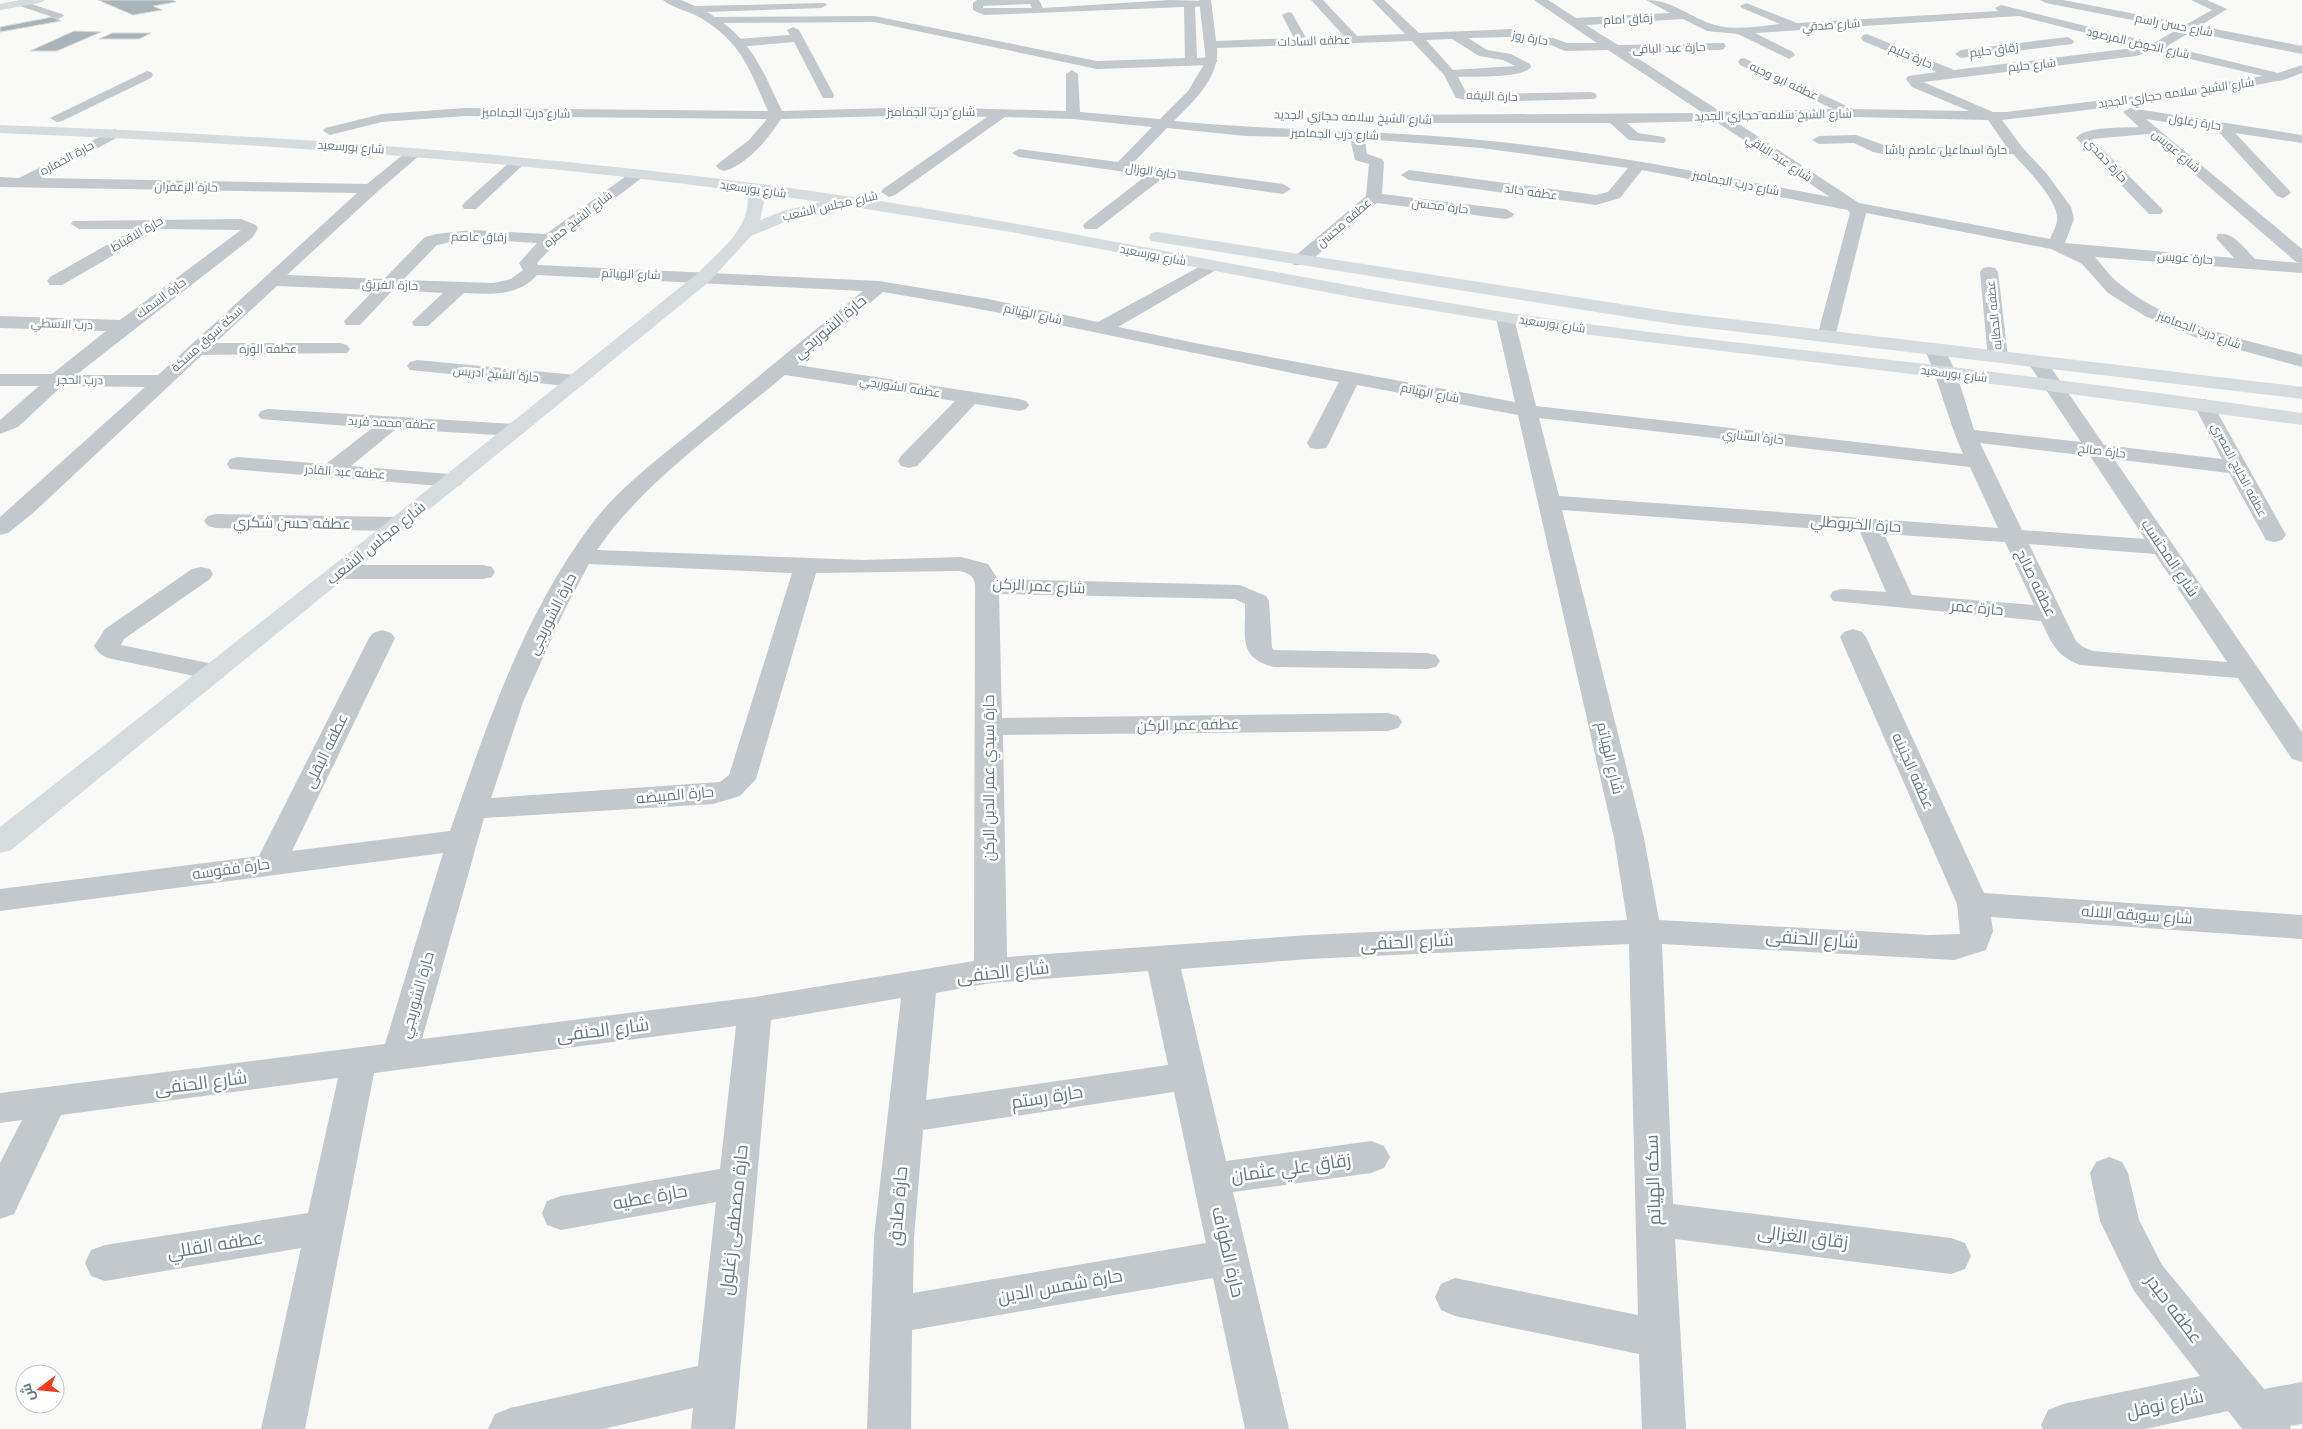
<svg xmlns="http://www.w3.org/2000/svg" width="2302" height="1429" font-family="Poppins,Cairo,sans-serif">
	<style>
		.building { fill: #a8b4b9; stroke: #dbdbd9 }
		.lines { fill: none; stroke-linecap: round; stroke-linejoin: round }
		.service { fill: #c2c8cb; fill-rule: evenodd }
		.minor { fill: #c2c8cb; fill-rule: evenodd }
		.secondary { fill: #d6dbde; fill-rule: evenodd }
		.primary { fill: #d6dbde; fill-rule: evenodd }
		.labels { text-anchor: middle; stroke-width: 5; stroke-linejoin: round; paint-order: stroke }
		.far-street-label { font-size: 12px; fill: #627884; stroke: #fff }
		.street-label { font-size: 15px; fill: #627884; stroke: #fff }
		.near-street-label { font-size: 18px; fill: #627884; stroke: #fff }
	</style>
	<rect width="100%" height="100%" fill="#f9f9f7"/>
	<g class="building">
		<polygon points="98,0 172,0 176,2 153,6 162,10 133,15"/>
		<polygon points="52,17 61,21 0,32 0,27"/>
		<polygon points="74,31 101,32 57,51 30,51"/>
		<polygon points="112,33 151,33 139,39 99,39"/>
	</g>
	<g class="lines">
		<g class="service">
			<path d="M 1039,0 L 1043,8 L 1170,0 L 1209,1 L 1209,5 L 1195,7 L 1197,58 L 1212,57 L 1218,61 L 1212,65 L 1097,69 L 874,22 L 710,23 L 704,20 L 710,17 L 874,16 L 1097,61 L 1185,58 L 1184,7 L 984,15 L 973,10 L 973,3 L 977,0 ZM 1030,4 L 1032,8 L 983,8 L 983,6 Z"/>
			<polygon points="793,27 799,30 834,95 833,98 823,98 794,42 737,47 731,43 737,39 790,35 787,30"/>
			<polygon points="147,71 151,72 153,75 151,78 62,121 57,122 50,118"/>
		</g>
		<g class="minor">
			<polygon points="19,0 62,14 64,16 58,19 17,5 15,3"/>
			<path d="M 663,0 L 681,0 L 695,6 L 825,3 L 827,5 L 821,8 L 707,12 C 752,39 760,66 782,111 L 923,107 L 1066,111 L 1066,74 L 1072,70 L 1078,74 L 1080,112 L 1160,119 L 1188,91 L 1206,61 L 1199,0 L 1211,0 L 1216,41 L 1294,38 L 1282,15 L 1288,12 L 1292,13 L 1306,38 L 1344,36 L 1311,0 L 1323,0 L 1357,36 L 1405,34 L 1372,0 L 1384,0 L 1419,33 L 1513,29 L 1531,37 L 1553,38 L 1567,43 L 1597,43 L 1534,0 L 1548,0 L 1576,18 L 1670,13 L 1646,0 C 1674,0 1690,18 1715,25 C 1735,31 1759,26 1780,24 L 1742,8 L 1740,6 L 1746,3 L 1797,23 L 1998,11 L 1995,8 L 2001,5 L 2154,43 L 2178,29 L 2046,3 L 2040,0 L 2063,0 L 2187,24 L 2212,10 L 2191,0 L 2207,0 L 2227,9 L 2200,26 L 2302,46 L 2302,54 L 2191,32 L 2167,46 L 2278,73 L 2302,65 L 2302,73 L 2283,80 L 2177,99 L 2002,120 L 2022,147 L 2047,174 L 2071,207 L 2074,219 L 2065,243 L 2234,258 L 2216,238 L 2218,234 C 2233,231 2245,249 2255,259 L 2300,263 L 2296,262 L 2148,134 L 2092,139 L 2161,208 L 2163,211 L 2161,214 L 2149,214 L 2076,138 C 2085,126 2123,128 2139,127 L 2123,112 L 2130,108 L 2302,135 L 2302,143 L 2235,133 L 2289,190 L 2291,193 L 2283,198 L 2277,196 L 2217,130 L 2146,119 L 2302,249 L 2302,273 L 2095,257 C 2103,266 2111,278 2121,285 C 2169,325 2243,339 2302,355 L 2302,367 L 2197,338 L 2145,316 L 2108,293 L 2082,264 L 2051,249 L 1866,213 L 1835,337 L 1833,341 L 1819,341 L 1817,337 L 1850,213 L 1848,210 L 1642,170 L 1620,198 L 1596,205 L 1409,180 L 1401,175 L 1409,170 L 1596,195 L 1608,192 L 1628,168 L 1481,148 L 1365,139 L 1367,154 L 1382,159 L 1384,162 L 1382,194 L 1506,209 L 1514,214 L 1512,217 L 1506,219 L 1377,203 L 1306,265 L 1294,265 L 1291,261 L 1294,257 L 1366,196 L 1369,164 L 1355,160 L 1350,138 L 1246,136 L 1167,128 L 1132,164 L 1283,184 L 1291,189 L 1283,194 L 1164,177 L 1097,229 L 1085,229 L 1083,226 L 1085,223 L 1147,175 L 1019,157 L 1012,153 L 1019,149 L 1118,162 L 1152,127 L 1073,119 L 1005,117 L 895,195 L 889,197 L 881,192 L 883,189 L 987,117 L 923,115 L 781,119 C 769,138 747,165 724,171 L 719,169 L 716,166 L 719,163 L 749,140 L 767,119 L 465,116 L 382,122 L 330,135 L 323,131 L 325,128 L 382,114 L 465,108 L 768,111 C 749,69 743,44 701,18 C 691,12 670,7 663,0 ZM 2019,16 L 2141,47 L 1954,70 L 1867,34 L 1863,35 L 1861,38 L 1863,41 L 1937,72 L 1908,76 L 1906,79 L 1912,87 L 1969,111 L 1853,109 L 1744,58 L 1740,59 L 1738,62 L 1740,65 L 1833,109 L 1721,112 L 1628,52 L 1720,50 L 1724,49 L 1726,46 L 1724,43 L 1618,45 L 1586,25 L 1683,19 L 1707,31 L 1738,34 L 1789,59 L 1795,55 L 1793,52 L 1755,33 ZM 1511,37 L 1525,43 L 1551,45 L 1565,51 L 1608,50 L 1703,113 L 1388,115 L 1381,119 L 1388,123 L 1610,123 L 1629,140 L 1664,143 L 1666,140 L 1664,137 L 1638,133 L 1627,123 L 1715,121 L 1830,197 C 1714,175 1598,151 1480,140 C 1378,130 1276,131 1174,121 C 1193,102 1220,77 1217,48 L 1412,41 L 1444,75 L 1456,98 L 1477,102 L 1595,99 L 1597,96 L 1595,93 L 1590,92 L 1477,94 L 1466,92 L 1458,77 C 1474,76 1522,79 1531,67 L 1530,64 L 1511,54 L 1487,50 L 1468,38 ZM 1452,39 L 1479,56 L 1503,60 L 1515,66 L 1453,70 L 1426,40 ZM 2156,51 L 2263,76 L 2177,91 L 2006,112 L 1993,112 L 1923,82 L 2136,56 ZM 1852,117 L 1988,120 L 2006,146 L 1892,148 L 1856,135 L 1819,136 L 1812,140 L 1819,144 L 1854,143 L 1873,152 L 1892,156 L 2013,154 C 2025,167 2060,202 2057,220 C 2057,226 2052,233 2050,239 L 1859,203 L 1733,120 Z"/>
			<polygon points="2068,37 2074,41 2072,44 1961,58 1955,54 1961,50"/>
			<path d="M 115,129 L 122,133 L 120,136 L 42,178 L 367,184 L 410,149 L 420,149 L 422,152 L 420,155 L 377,192 L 287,275 L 384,279 L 425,237 L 436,234 L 472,230 L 546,234 L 633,171 L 643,171 L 646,174 L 643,177 L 556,243 L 537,263 L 538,265 L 879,281 L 988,299 L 1098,322 L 1210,261 L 1216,262 L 1219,266 L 1216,270 L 1118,327 L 1200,344 L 1515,402 L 1496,318 L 1498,314 L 1512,314 L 1514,318 L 1536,406 L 1963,454 C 1948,420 1940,384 1925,350 L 1928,346 L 1942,346 C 1958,370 1965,402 1974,430 L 2081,442 L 2028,363 L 2031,359 L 2045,359 L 2104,445 L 2222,459 L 2194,405 L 2197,401 L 2204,399 L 2211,401 L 2286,535 L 2282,540 L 2274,542 L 2266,540 L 2229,473 L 2114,459 L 2302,732 L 2302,762 L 2292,759 L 2238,678 L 2080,665 C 2055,655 2052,643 2041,621 L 1833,601 L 1830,596 L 1833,591 L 1842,589 L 1886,592 L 1860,532 L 1562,510 L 1644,838 L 1659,920 L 1929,935 L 1960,934 L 1957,904 L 1840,637 L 1844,632 L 1853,629 L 1862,632 L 1866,637 L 1984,893 L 2302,915 L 2302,939 L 1991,917 L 1993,931 L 1986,950 L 1954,960 L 1662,944 L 1673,1204 L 1951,1238 L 1965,1243 L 1971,1256 L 1965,1269 L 1951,1274 L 1675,1239 L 1686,1429 L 1642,1429 L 1639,1354 L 1455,1316 L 1441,1310 L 1435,1297 L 1441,1284 L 1455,1278 L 1638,1315 L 1629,944 L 1309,959 L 1181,969 L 1226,1161 L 1371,1141 L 1384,1146 L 1390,1157 L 1384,1168 L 1371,1173 L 1233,1192 L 1289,1429 L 1245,1429 L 1213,1278 L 912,1330 L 911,1429 L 867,1429 L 874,1237 L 901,998 L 771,1020 L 735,1429 L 691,1429 L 693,1408 L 603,1429 L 488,1429 L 495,1414 L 510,1408 L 698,1366 L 716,1202 L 561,1230 L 547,1225 L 542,1213 L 547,1201 L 561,1196 L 720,1169 L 736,1026 L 374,1073 L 305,1429 L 261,1429 L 301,1248 L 105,1281 L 91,1276 L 85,1263 L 91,1250 L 105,1245 L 308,1213 L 338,1078 L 61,1115 L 14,1214 L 0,1219 L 0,1163 L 22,1120 L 0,1123 L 0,1093 L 385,1044 L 443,853 L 0,911 L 0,889 L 259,856 L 369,638 L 373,633 L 382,630 L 391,633 L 395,638 L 292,851 L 450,831 C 487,725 524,612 594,521 C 622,485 662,456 697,427 C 752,382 807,336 863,291 L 537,275 C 518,297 489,294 464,293 L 428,326 L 414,326 L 412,322 L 443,293 L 393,290 L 360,325 L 346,325 L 344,321 L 374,290 L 277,286 L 215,343 L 340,343 L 347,345 L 350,349 L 347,353 L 202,355 L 32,514 L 8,533 L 0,535 L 0,517 L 145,387 L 62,386 L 18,427 L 0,434 L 0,420 L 39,386 L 0,386 L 0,374 L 52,374 L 106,331 L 0,328 L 0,316 L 120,320 L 241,230 L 159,229 L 62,285 L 50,285 L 47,281 L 50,277 L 135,229 L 79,229 L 71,224 L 73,221 L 241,219 L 256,225 L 258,228 L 253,237 L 76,375 L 158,375 L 357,193 L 0,187 L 0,177 L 19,178 ZM 489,240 L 537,243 L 519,263 L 523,270 L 511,279 L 493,283 L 403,280 L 437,245 L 456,241 ZM 883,292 C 1036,317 1187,353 1339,382 L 1307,443 L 1310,448 L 1318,449 L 1326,448 L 1329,443 L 1357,385 L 1518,415 L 1614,838 L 1627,920 L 1309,935 L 1007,957 L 1003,735 L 1388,731 L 1398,728 L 1402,722 L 1398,716 L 1388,713 L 1002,718 L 999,594 L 1235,599 L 1245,604 C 1246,636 1237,658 1274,667 L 1427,669 L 1436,667 L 1440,661 L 1436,655 L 1427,653 L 1274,650 L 1272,648 L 1269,601 L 1266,596 L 1240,585 L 998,579 L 988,564 L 961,557 L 863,560 L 597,550 C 643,482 722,428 785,375 L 955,401 L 901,456 L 898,461 L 901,466 L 909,468 L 917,466 L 975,404 L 1019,411 L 1026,409 L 1029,405 L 1026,401 L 1019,399 L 797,365 ZM 1539,418 L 1970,467 L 1998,528 L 1559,496 ZM 1980,443 L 2090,456 L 2145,539 L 2022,530 ZM 1884,534 L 2005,542 L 2034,605 L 1912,595 ZM 2029,544 L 2155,554 L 2227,662 L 2093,651 L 2083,647 L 2076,641 ZM 589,564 L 792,573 L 729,775 L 720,782 L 491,798 L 523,702 L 564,611 ZM 960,571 C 970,574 974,575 975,586 L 974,961 L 755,997 L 422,1039 L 484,818 L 713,804 L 740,796 L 756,779 L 816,573 ZM 1148,971 L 1168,1065 L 926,1100 L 936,993 L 991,983 ZM 1174,1092 L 1206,1243 L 913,1293 L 914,1237 L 923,1130 Z"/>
			<polygon points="518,158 525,162 523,165 476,209 464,209 462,206 464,203 513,159"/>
			<polygon points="1989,267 1995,268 1998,272 2008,358 2005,362 1991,362 1988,358 1980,272 1983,268"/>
			<polygon points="417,360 576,375 583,377 586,381 583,385 576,387 410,370 407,366 410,362"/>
			<polygon points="268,409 515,424 522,426 526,430 522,434 515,436 396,429 351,466 461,475 464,480 461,485 453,487 230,469 227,464 230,459 238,457 326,464 372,428 261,419 258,415 261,411"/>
			<polygon points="216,514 398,517 406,519 410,524 406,529 398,531 216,528 208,526 204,521 208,516"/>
			<polygon points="340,565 483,565 492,567 495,572 492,577 483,579 340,579 331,577 328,572 331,567"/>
			<path d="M 201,567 L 210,569 L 213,574 L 210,579 L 124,639 L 121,645 L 223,666 L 227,672 L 223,678 L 214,680 L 112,659 C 103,657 99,654 94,646 L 105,629 L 192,569 Z"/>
			<polygon points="2109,1157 2122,1162 2128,1173 2139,1220 2162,1265 2264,1389 2302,1382 2302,1424 2290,1426 2291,1429 2242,1429 2228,1411 2145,1429 2043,1429 2041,1425 2048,1410 2063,1404 2200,1376 2134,1291 2100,1221 2090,1173 2096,1162"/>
		</g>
		<polygon class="secondary" points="20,0 45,0 39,3 0,10 0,4"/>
		<g class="primary">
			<path d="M 0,125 C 276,135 552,154 825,193 C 1053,225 1277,276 1503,312 C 1649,334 1796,349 1943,366 C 2063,380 2183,396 2302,413 L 2302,425 L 2033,389 L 1558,331 L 1362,299 L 1011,232 L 834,204 L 833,208 L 794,218 L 751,236 L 710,281 L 11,850 L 0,853 L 0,827 L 331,567 L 698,273 C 720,250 753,227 747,192 C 499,159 250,143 0,133 ZM 763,194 L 821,202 L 783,211 L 760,220 L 764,202 Z"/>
			<polygon points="1157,232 1672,312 2302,387 2302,399 1672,324 1151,241 1149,237 1151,233"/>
		</g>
	</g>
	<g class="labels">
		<g class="far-street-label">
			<text transform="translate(1628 19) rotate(-3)" y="4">زقاق امام</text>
			<text transform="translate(1831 25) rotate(-4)" y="4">شارع صدقي</text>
			<text transform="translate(2174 25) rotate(11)" y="4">شارع حسن راسم</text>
			<text transform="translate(1530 38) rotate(10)" y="4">حارة روز</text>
			<text transform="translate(1314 41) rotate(-2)" y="4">عطفه السادات</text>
			<text transform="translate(2138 43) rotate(13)" y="4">شارع الحوض المرصود</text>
			<text transform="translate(1669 48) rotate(-2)" y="4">حارة عبد الباقى</text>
			<text transform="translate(1994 50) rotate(-7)" y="4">زقاق حليم</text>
			<text transform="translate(1911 56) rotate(23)" y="4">حارة حليم</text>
			<text transform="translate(2032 65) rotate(-6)" y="4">شارع حليم</text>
			<text transform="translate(1784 81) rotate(25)" y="4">عطفه ابو وجيه</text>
			<text transform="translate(2176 93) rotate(-8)" y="4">شارع الشيخ سلامه حجازي الجديد</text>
			<text transform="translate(1492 96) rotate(2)" y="4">حارة النيفه</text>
			<text x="931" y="116">شارع درب الجماميز</text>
			<text transform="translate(526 113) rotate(1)" y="4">شارع درب الجماميز</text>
			<text transform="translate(1773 115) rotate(-1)" y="4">شارع الشيخ سلامه حجازي الجديد</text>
			<text transform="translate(1353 117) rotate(2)" y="4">شارع الشيخ سلامه حجازي الجديد</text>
			<text transform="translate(2195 122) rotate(9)" y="4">حارة زغلول</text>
			<text transform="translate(1335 134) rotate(2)" y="4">شارع درب الجماميز</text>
			<text transform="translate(351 147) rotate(4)" y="4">شارع بورسعيد</text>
			<text x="1946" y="154">حارة اسماعيل عاصم باشا</text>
			<text transform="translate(2176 151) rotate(40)" y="4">شارع عويس</text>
			<text transform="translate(67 158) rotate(-28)" y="4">حارة الخماره</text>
			<text transform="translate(1779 158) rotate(33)" y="4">شارع عبد الباقي</text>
			<text transform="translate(2106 160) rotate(47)" y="4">حارة حمدي</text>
			<text transform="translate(1151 171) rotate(8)" y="4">حارة الوزال</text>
			<text transform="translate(1736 183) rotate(11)" y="4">شارع درب الجماميز</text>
			<text transform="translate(186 187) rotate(1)" y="4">حارة الزعفران</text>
			<text transform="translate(753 189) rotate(8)" y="4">شارع بورسعيد</text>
			<text transform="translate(1531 192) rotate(8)" y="4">عطفه خالد</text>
			<text transform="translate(830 206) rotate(-13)" y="4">شارع مجلس الشعب</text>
			<text transform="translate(1440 206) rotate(7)" y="4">حارة محسن</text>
			<text transform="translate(578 219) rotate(-38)" y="4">شارع الشيخ حمزه</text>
			<text transform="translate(1344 223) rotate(-41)" y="4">عطفه محسن</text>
			<text transform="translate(137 234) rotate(-30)" y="4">حارة الاقباط</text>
			<text transform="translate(479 237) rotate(1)" y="4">زقاق عاصم</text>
			<text transform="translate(1153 255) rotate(11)" y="4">شارع بورسعيد</text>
			<text transform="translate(2185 258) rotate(4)" y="4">حارة عويس</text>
			<text transform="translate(631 274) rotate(2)" y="4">شارع الهياتم</text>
			<text transform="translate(390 285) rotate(2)" y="4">حارة الفريق</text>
			<text transform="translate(161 298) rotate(-37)" y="4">حارة السمك</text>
			<text transform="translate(1033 314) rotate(12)" y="4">شارع الهياتم</text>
			<text transform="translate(1994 315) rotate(-96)" y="4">عطفه الحطابه</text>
			<text transform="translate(62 324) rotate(2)" y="4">درب الاسطي</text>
			<text transform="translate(1552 324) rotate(8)" y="4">شارع بورسعيد</text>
			<text transform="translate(2199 330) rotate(20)" y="4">شارع درب الجماميز</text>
			<text transform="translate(207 339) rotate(-42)" y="4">سكة سوق مسكة</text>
			<text x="268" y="353">عطفه الوزه</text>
			<text transform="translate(496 374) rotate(5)" y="4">حارة الشيخ ادريس</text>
			<text transform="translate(1954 374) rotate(7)" y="4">شارع بورسعيد</text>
			<text transform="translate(80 380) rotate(1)" y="4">درب الحجر</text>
			<text transform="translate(900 387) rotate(9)" y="4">عطفه الشوربجي</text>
			<text transform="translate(1430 393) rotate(11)" y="4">شارع الهياتم</text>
			<text transform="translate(392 423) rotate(3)" y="4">عطفه محمد فريد</text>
			<text transform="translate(1753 437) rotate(6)" y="4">حارة السناري</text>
			<text transform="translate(2102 451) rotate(7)" y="4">حارة صالح</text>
			<text transform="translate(2239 470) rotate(62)" y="4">عطفه الخليج المصري</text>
			<text transform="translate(345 472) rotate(4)" y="4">عطفه عبد القادر</text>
		</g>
		<g class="street-label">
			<text transform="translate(830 327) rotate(-40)" y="5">حارة الشوربجي</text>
			<text transform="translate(292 523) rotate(1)" y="5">عطفه حسن شكري</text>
			<text transform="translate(1856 524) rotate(4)" y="5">حارة الخربوطلي</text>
			<text transform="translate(376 543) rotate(-39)" y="5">شارع مجلس الشعب</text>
			<text transform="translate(2170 558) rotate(56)" y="5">شارع المحتسب</text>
			<text transform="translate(2036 583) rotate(64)" y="5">عطفه صالح</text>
			<text transform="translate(1039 586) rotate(3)" y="5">شارع عمر الركن</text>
			<text transform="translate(1977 608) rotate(5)" y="5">حارة عمر</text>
			<text transform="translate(552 614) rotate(-63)" y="5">حارة الشوربجي</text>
			<text transform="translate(1188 725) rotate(-1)" y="5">عطفه عمر الركن</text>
			<text transform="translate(326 751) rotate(-64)" y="5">عطفه البقلى</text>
			<text transform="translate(1610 758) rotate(77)" y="5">شارع الهياتم</text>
			<text transform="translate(1913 771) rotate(66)" y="5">عطفه الجنينه</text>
			<text transform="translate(989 778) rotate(-90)" y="5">حارة سيدي عمر الدين الركن</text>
			<text transform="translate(675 795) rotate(-5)" y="5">حارة المبيضه</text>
			<text transform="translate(231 869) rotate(-8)" y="5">حارة فقوسه</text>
			<text transform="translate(2137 915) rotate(4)" y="5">شارع سويقه اللاله</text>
			<text transform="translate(417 995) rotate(-74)" y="5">حارة الشوربجي</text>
		</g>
		<g class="near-street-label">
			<text transform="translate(1812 939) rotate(4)" y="6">شارع الحنفى</text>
			<text transform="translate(1407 942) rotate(-3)" y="6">شارع الحنفى</text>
			<text transform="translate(1003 972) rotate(-6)" y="6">شارع الحنفى</text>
			<text transform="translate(603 1030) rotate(-7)" y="6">شارع الحنفى</text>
			<text transform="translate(201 1083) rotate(-7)" y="6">شارع الحنفى</text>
			<text transform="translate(1047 1097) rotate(-9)" y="6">حارة رستم</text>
			<text transform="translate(1291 1168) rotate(-8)" y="6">زقاق علي عثمان</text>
			<text transform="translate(1653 1180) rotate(-92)" y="6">سكه الهياتم</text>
			<text transform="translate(650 1197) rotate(-10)" y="6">حارة عطيه</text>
			<text transform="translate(898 1206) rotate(-85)" y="6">حارة صادق</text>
			<text transform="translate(734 1220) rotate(-84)" y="6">حارة مصطفى زغلول</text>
			<text transform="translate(1803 1237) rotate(7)" y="6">زقاق الغزالى</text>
			<text transform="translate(215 1245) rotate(-9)" y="6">عطفه القللي</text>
			<text transform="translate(1228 1252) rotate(77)" y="6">حارة الطواف</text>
			<text transform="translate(1060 1286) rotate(-10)" y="6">حارة شمس الدين</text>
			<text transform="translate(2174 1309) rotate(53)" y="6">عطفه حيدر</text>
			<text transform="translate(2165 1404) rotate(-12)" y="6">شارع نوفل</text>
		</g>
	</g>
	<g transform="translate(40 1389) rotate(254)"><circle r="24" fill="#ffffff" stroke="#c0c9ce"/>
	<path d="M0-4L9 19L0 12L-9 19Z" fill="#ef3e21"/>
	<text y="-8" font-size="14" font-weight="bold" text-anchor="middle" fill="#627884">ش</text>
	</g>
</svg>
